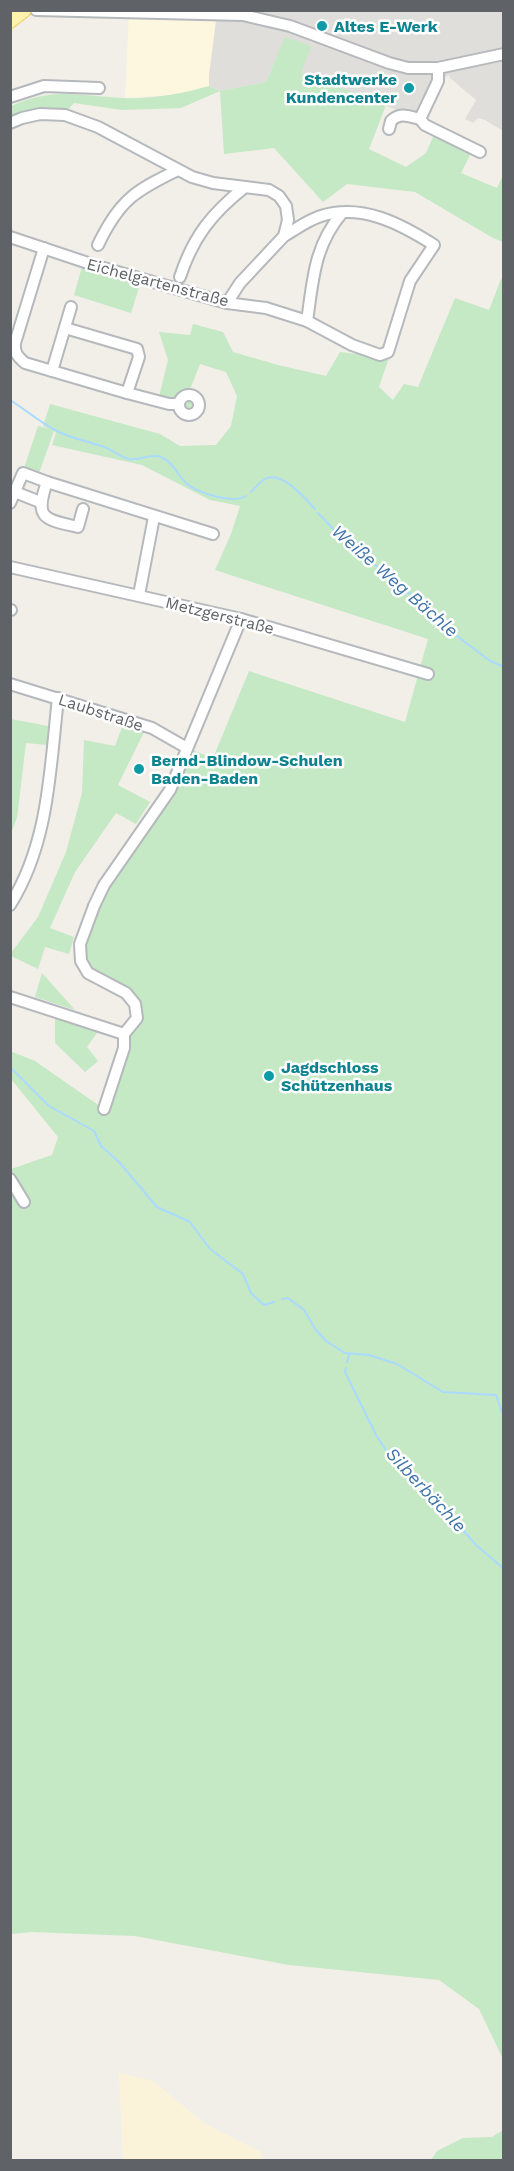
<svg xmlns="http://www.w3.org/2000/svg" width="514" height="2171" font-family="'Work Sans',sans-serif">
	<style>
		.commercial { fill: #fef7e0 }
		.industrial { fill: #e0deda }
		.green { fill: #c5e8c5 }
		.sand { fill: #fbf3d9 }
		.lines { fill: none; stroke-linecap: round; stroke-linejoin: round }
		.stream { stroke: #aadaff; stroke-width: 2 }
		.minor-casing { stroke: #b5b8bc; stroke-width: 14 }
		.major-casing { stroke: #f2c960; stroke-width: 16 }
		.minor { stroke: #fff; stroke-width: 10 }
		.major { stroke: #fff2af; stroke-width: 14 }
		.culture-dot { fill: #0f9aa8; stroke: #fff; stroke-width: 2 }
		.labels { text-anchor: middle; stroke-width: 5; stroke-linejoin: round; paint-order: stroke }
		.culture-label { font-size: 16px; font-weight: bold; fill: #0d838f; stroke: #fff; text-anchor: start }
		.street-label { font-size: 16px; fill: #5f6368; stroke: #fff }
		.water-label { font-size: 18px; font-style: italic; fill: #4174aa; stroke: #fff }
	</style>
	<rect width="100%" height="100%" fill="#f1efe8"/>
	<polygon class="commercial" points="129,12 217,13 209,75 209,86 183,94 125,98"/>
	<polygon class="industrial" points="215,11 503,11 503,131 485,120 478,118 473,123 465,119 476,100 450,78 449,75 438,81 420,119 301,73 285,38 266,82 220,91 209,86 209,75 217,13"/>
	<g class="green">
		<path d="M 285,37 L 311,46 L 301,73 L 386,105 L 369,149 L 406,167 L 426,153 L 436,130 L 473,149 L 461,173 L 497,188 L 503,175 L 503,242 L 493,238 L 415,192 L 347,184 L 323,202 L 274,148 L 224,154 L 220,91 L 181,108 L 122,110 L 74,103 L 65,113 L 11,122 L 11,106 C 56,87 77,96 123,98 C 152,99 182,94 209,86 L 220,91 L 266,82 Z"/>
		<polygon points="82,267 140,284 131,313 74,295"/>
		<polygon points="501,279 503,280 503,2059 479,2009 439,1980 289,1965 135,1936 31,1932 11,1934 11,1169 52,1155 58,1137 11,1079 10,1051 35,1061 104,1109 124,1048 137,1018 135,1004 88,973 81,961 94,906 170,790 187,748 213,758 249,671 405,722 428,639 215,570 231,534 240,506 210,500 142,465 52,445 56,433 54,431 39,473 24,468 38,426 49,429 43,426 50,404 160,434 180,446 216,445 231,426 237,396 226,372 200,364 191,387 172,400 159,397 168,360 159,332 190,335 193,324 223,332 233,352 278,365 326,376 340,352 389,358 379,387 393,400 404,384 418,387 455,298 489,310"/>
		<circle cx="189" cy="405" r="10"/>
		<polygon points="11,719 48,726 47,745 26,743 17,818 11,833"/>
		<polygon points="123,725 144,732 118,785 150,802 136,824 116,813 75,872 50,928 74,937 69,954 45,947 38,969 11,956 11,953 38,917 66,852 82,793 84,740 115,746"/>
		<polygon points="42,973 75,1010 35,997"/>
		<polygon points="55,1017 99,1030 87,1047 98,1061 85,1072 55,1043"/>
		<polygon points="503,2130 503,2160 431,2160 437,2151 463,2138 492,2137"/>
	</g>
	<polygon class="sand" points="119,2073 153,2081 204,2123 261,2152 262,2160 123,2160"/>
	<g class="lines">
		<g class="stream">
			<path d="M 10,400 C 26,410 41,423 57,431 C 72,439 88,441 104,447 C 113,450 120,457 129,459 C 140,461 151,453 161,457 C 173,462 177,474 186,483 C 197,493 233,504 246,496"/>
			<path d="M 251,492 C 255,488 260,482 265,479 C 281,470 305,498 315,509"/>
			<polyline points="318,513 336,532 423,605 437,621 490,661 504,667"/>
			<polyline points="10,1067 49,1106 94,1131 101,1146 119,1162 157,1207 190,1222 210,1249 243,1274 251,1293 264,1305 274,1302"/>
			<polyline points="282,1299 288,1298 304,1310 316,1330 326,1341 345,1353 369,1355 397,1364 443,1392 496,1395 504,1418"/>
			<polyline points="347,1362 349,1355"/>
			<polyline points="346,1368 345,1372 376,1435 389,1455 430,1490 437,1501 476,1545 504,1569"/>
		</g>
		<g class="minor-casing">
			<g id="minor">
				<polyline points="36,10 243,15 290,26 389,63 408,68 438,68 504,54"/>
				<polyline points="10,97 44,86 99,88"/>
				<polyline points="420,119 425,125 480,152"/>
				<polyline points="10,123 22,118 40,114 65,115 98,127 192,177 213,183 269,190 279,196 286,206 288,220 284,236 240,283 227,303"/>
				<path d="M 389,129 L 391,121 C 400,112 408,116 420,119 L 438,81 L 438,68"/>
				<path d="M 10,237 L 100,267 L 227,303 L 266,308 L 307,321 L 352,345 L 380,355 L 388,352 L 410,281 L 434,245 C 401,224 362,203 321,216 C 308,220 296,229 284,236"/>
				<path d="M 98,245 C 119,201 134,191 178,170"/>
				<path d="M 44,248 L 15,343 C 14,353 18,357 25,363 L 127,393 L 169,404 L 179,404"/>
				<path d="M 180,277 C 193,237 212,213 245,187"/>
				<path d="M 307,321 C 313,280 314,246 342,213"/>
				<polyline points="65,328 137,349 139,357 127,393"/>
				<polyline points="52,371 71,307"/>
				<circle cx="189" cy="405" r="10"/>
				<polyline points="47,482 213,534"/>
				<polyline points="10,490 40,502"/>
				<path d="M 10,503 L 23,473 L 47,482 C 34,519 44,519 78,527 L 83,509"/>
				<polyline points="10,567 241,619 428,674"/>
				<polyline points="139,595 154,517"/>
				<polyline points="10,610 11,610"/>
				<polyline points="10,684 152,728 187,748"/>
				<path d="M 10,905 C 49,843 50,769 58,698"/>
				<polyline points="10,997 124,1034"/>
				<polyline points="124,1034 137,1018 135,1004 126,993 88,973 81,961 80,944 94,906 104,885 170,790 241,619"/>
				<polyline points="104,1109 124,1048 124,1034"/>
				<polyline points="10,1179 24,1202"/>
			</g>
		</g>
		<g class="major-casing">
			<polyline id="major" points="10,21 24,10"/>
		</g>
		<use href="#minor" class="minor"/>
		<use href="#major" class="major"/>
	</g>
	<g class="culture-dot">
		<circle cx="322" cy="26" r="6"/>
		<circle cx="409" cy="88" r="6"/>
		<circle cx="139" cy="769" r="6"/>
		<circle cx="269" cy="1076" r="6"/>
	</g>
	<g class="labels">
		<g class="culture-label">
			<text x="334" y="32">Altes E-Werk</text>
			<text x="397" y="85" text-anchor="end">Stadtwerke<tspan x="397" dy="18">Kundencenter</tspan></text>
			<text x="151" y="766">Bernd-Blindow-Schulen<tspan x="151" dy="18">Baden-Baden</tspan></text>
			<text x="281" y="1073">Jagdschloss<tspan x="281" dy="18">Schützenhaus</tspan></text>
		</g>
		<g class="street-label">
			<text transform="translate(158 282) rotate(15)" y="6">Eichelgartenstraße</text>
			<text transform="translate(220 615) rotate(14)" y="6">Metzgerstraße</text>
			<text transform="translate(101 712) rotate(18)" y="6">Laubstraße</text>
		</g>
		<g class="water-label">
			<text transform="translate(395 581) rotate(41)" y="6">Weiße Weg Bächle</text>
			<text transform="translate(426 1490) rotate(47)" y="6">Silberbächle</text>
		</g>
	</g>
	<rect width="514" height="2171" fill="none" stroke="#5f6368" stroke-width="24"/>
</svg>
